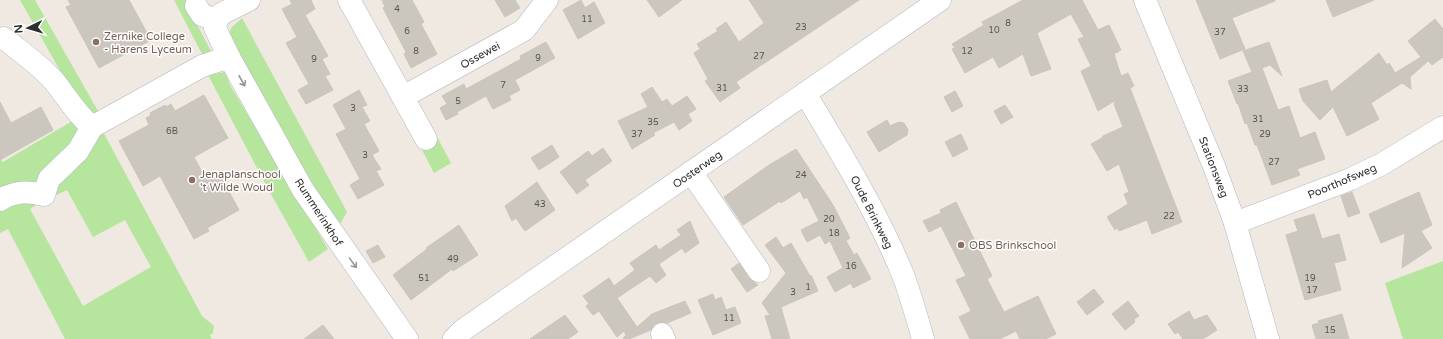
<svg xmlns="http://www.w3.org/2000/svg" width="1443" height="339" font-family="'Varela Round',sans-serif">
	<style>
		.green { fill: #b6e59e }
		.building { fill: #cbc7bf; stroke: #cbc5ba }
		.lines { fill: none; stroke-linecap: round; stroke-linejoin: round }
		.minor-casing { stroke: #b4b7c1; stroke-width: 23 }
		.minor { stroke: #fff; stroke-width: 22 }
		.oneway { stroke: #969696 }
		.education-dot { fill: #8d6e63; stroke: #fff; stroke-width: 1.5 }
		.labels { text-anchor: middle; stroke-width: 3; stroke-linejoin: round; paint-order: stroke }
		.number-label { font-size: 9px; fill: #555452 }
		.education-label { font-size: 11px; fill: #785e54; stroke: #fff; text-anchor: start }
		.street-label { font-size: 11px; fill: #2e2e2e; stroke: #fff }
	</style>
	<rect width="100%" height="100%" fill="#efe9e1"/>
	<g class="green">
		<polygon points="20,0 35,0 98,111 90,116 83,111"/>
		<polygon points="174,0 188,0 194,19 212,53 204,58"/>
		<polygon points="242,18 347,212 340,224 336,227 229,35 231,28"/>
		<polygon points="225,72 230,85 328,249 309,262 267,187 208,75"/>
		<polygon points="74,120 80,130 40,187 0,196 0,159 3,162"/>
		<polygon points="101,128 202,316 214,326 213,333 210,335 212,339 65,339 8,229 0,233 0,205 5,202 39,203 30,209 83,306 151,267 125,220 93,237 67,190 52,197 53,187"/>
		<polygon points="436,135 451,163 434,173 420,146"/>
		<polygon points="1443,261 1443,339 1403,339 1385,283"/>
	</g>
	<g class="building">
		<polygon points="68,0 129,0 151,40 99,68 66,7 71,5"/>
		<polygon points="290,0 311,0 315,9 305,15 328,56 322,59 330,74 325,76 333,90 306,104 298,90 309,84 286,43 297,37 282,9 292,4"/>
		<polygon points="382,0 412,0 424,22 421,24 437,54 411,68 404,54 406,52 383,8 385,7"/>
		<polygon points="495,0 515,0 520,8 505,17"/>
		<polygon points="581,0 585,8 594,2 605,23 578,39 563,10"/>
		<polygon points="647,0 682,0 659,17"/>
		<polygon points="749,0 859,0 736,82 740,88 720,102 705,81 708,79 694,53 700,49 697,44 718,31 716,29 726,22 739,42 764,23"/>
		<polygon points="1023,0 1082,0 1098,30 1109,25 1121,50 1114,54 1121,76 1128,73 1134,86 1130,88 1182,222 1152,234 1147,220 1119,231 1117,228 1115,230 1107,217 1128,204 1124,194 1129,192 1119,164 1107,171 1091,144 1102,138 1103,136 1123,127 1114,104 1116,100 1098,111 1081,71 1091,66 1078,39 1084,37 1071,14 1037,33 1051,69 1031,76 1023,54 999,68 993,57 965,73 952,49 955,48 952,44 984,25 982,22"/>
		<polygon points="1196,0 1275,0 1275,1 1232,18 1245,49 1220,59"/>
		<polygon points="1326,0 1374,0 1333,17"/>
		<polygon points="1435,19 1443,29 1443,57 1432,65 1428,61 1410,77 1411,89 1402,83 1371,103 1379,119 1376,121 1347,136 1333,107 1320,120 1303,101 1299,89 1327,80 1331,92 1379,53 1387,65 1389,63 1395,73 1421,57 1408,41"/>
		<polygon points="546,42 555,58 515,80 520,90 509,96 511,100 493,109 486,96 457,112 458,114 446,120 440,108 447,104 442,96 464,84 466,89 521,59 520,56"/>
		<polygon points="1269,42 1282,76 1270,65 1262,68 1278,110 1289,106 1300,138 1315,132 1325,159 1297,169 1300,175 1272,185 1257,145 1255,145 1247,123 1245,124 1238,103 1237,104 1228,81 1252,72 1243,51"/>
		<polygon points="652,87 662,102 667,99 672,106 687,96 696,109 688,114 692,121 679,130 674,122 653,133 655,135 632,149 618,121 648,107 641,94"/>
		<polygon points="359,90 367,105 362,107 370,121 364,124 379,151 372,155 381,169 376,171 384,185 358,199 350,185 360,179 336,134 346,129 333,105"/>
		<polygon points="955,91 963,106 952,112 944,97"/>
		<polygon points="204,95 228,138 194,157 206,180 219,173 239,210 207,228 209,231 194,239 160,176 143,186 119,141 149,125 146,118 151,115 150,113 165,105 166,107 171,104 175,111"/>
		<polygon points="0,102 11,123 41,107 53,130 0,160"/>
		<polygon points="1005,105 1013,117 1001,124 994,111"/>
		<polygon points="887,120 890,126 899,122 904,123 908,130 907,135 879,152 867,132"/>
		<polygon points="961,134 968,149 953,157 945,142"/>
		<polygon points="552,145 559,157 539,170 531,158"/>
		<polygon points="603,148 612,161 585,180 589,185 577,194 560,172 588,151 592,156"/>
		<polygon points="796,149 833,205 850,238 846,241 854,255 857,253 871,279 853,288 851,283 835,292 827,277 843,268 830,241 825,244 820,235 807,242 801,230 819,221 807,197 804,199 800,191 781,203 780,201 743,225 724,197 769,165"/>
		<polygon points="537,182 555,210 525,231 516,218 512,221 505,206"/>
		<polygon points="1352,192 1360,213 1348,217 1341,196"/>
		<polygon points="1419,192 1432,225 1421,231 1432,248 1402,268 1405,233 1381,243 1369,214"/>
		<polygon points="956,202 992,276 987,279 1004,312 1038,296 1056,334 1046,339 1020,339 1016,331 1000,339 970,339 959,317 971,311 956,280 966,276 941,226 929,232 923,221 941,213 940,210"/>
		<polygon points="1314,214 1322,239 1339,234 1346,260 1334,263 1341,290 1305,300 1286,235 1298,231 1294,220"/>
		<polygon points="690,221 699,243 685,253 682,248 659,264 666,275 656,283 650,276 617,298 637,327 652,314 685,301 691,313 667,323 657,323 651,330 629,339 624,339 623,338 626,335 624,331 617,337 599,311 593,315 586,306 589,304 583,296 609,278 614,286 635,270 630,263 656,245 659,250 681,235 677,230"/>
		<polygon points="459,225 478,255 453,271 452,269 411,300 393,275 427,249 426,248"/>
		<polygon points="776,237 783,248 791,243 810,276 811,275 818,291 781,307 790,339 772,339 765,316 770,315 762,303 786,273 765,245"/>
		<polygon points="378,245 385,257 373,263 366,251"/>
		<polygon points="739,263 749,278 758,285 747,292 731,269"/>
		<polygon points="1094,289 1104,302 1087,315 1077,302"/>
		<polygon points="713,294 715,300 721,297 726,310 735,307 741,323 713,335 698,300"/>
		<polygon points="1128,301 1139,316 1134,319 1135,322 1125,330 1112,314"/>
		<polygon points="1189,311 1194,320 1207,315 1217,330 1203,339 1183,339 1178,332 1175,334 1168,324"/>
		<polygon points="1342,314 1349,339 1316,339 1312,325 1319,323 1318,321"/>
		<polygon points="565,315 578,332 568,339 530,339"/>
		<polygon points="323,325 334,339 304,339"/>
	</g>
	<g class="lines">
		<g class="minor-casing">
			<g id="minor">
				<polyline points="249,0 221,14 217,20 215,28 229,57 303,190 407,339"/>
				<polyline points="349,0 426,139"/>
				<polyline points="1145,0 1214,166 1235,223 1268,339"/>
				<polyline points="196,6 202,15 217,20"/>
				<path d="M 4,38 C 21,52 40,65 54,81 C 67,97 76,114 92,127"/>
				<path d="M 805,93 C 840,152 877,211 903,275 C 911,296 917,318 923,339"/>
				<polyline points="403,97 524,30 547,0"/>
				<polyline points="691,172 759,271"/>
				<path d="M 0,200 C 15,191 28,191 44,195 L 49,179 L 78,151 L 92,127 L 202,66 L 229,57"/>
				<polyline points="1235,223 1351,179 1382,164 1443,127"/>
				<polyline points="662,334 664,339"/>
				<polyline points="454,339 463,330 940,0"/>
			</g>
		</g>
		<use href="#minor" class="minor"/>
	</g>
	<defs><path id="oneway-shaft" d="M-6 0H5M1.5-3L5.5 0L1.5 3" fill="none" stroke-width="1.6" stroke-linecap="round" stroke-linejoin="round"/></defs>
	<g class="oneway">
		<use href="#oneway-shaft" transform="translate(242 81) rotate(61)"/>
		<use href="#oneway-shaft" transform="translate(353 263) rotate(54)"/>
	</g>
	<g class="education-dot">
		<circle cx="96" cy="42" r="4"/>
		<circle cx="192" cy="180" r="4"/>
		<circle cx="961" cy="245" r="4"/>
	</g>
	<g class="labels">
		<g class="number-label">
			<text x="397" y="12">4</text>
			<text x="587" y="22">11</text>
			<text x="1008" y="26">8</text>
			<text x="801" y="30">23</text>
			<text x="994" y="33">10</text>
			<text x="407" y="34">6</text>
			<text x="1220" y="35">37</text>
			<text x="416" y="54">8</text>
			<text x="967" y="54">12</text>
			<text x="759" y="59">27</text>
			<text x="538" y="61">9</text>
			<text x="314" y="62">9</text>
			<text x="503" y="88">7</text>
			<text x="722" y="91">31</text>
			<text x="1243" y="92">33</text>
			<text x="458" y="104">5</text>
			<text x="353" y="111">3</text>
			<text x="1258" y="122">31</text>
			<text x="653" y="125">35</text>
			<text x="172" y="134">6B</text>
			<text x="637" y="137">37</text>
			<text x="1265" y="137">29</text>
			<text x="365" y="158">3</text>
			<text x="1274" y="165">27</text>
			<text x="801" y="178">24</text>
			<text x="540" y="207">43</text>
			<text x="1169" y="219">22</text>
			<text x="829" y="222">20</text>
			<text x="834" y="236">18</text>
			<text x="453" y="262">49</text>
			<text x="851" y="269">16</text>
			<text x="424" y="281">51</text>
			<text x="1310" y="281">19</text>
			<text x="808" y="290">1</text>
			<text x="1312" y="293">17</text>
			<text x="793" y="295">3</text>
			<text x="729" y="321">11</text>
			<text x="1330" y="333">15</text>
		</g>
		<g class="education-label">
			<text x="104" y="40">Zernike College<tspan x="104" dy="13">- Harens Lyceum</tspan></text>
			<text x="200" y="178">Jenaplanschool<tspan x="200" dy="13">'t Wilde Woud</tspan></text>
			<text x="969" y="249">OBS Brinkschool</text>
		</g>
		<g class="street-label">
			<text transform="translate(480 55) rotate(-29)" y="4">Ossewei</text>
			<text transform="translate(1214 167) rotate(69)" y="4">Stationsweg</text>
			<text transform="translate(697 169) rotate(-35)" y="4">Oosterweg</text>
			<text transform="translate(1342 181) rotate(-23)" y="4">Poorthofsweg</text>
			<text transform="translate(319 212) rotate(57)" y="4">Rummerinkhof</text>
			<text transform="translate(872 212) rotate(63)" y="4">Oude Brinkweg</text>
		</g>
	</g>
	<g transform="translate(28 28) rotate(265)" stroke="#ffffff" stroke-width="3" paint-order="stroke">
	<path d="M0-3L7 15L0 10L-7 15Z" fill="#2e2e2e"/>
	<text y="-6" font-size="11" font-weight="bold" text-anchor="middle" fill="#2e2e2e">N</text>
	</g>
</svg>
